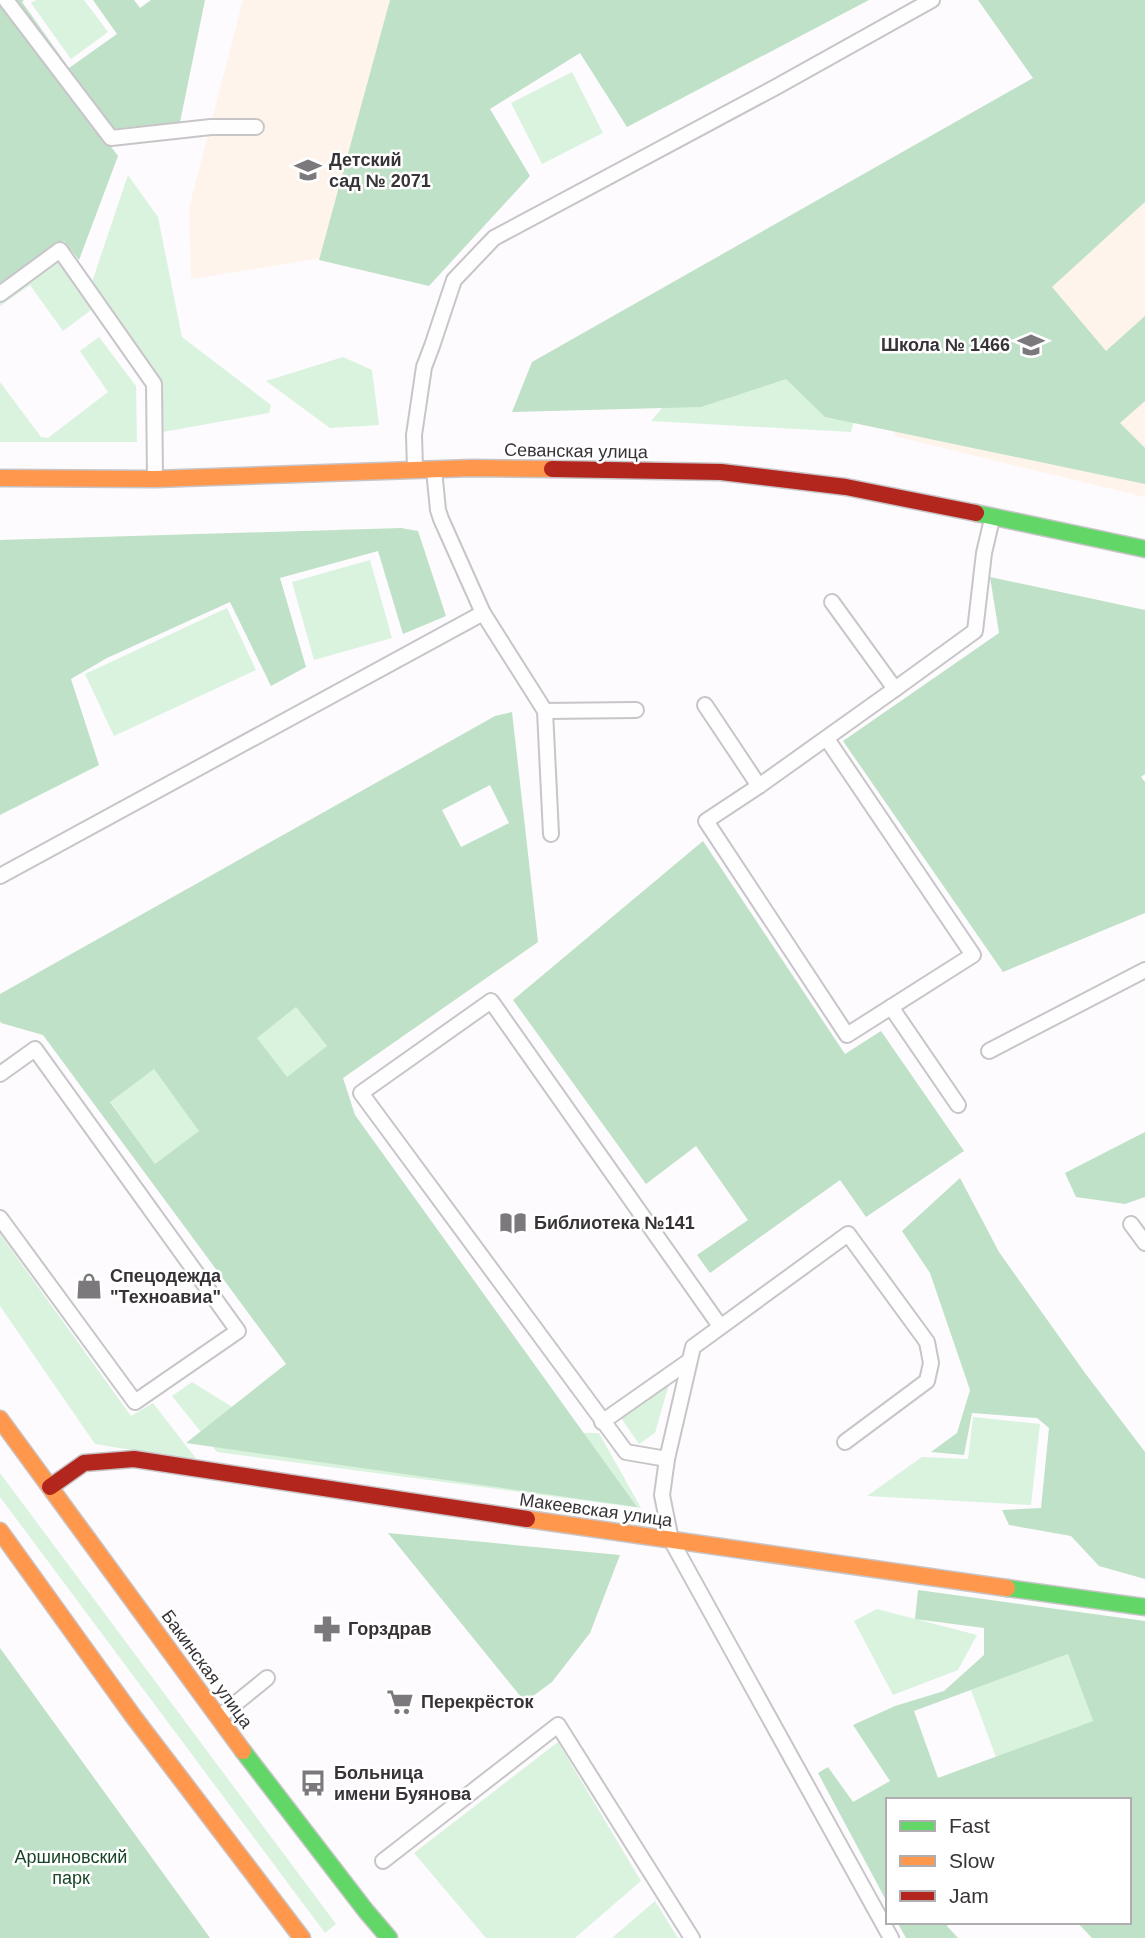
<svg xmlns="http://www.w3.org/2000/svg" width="1145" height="1938" font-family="Arial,sans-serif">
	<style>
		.education { fill: #fef4eb }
		.green { fill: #daf3df }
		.forest { fill: #bfe1c7; fill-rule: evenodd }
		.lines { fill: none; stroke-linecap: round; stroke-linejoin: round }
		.lane-casing { stroke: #c8c5c8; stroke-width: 18 }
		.fast-casing { stroke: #c8c5c8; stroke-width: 19 }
		.slow-casing { stroke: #c8c5c8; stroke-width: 19 }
		.jam-casing { stroke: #c8c5c8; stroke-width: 19 }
		.lane { stroke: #fffeff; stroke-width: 14 }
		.fast { stroke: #63d668; stroke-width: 16 }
		.slow { stroke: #ff974d; stroke-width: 16 }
		.jam { stroke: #b3261e; stroke-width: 16 }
		.labels { text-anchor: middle; stroke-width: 5; stroke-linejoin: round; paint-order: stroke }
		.poi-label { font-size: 18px; font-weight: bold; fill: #373337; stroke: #fff; text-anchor: start }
		.street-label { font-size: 18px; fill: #373337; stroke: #fff }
		.park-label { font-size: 18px; fill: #174525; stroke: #fff }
	</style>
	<rect width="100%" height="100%" fill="#fdfbfd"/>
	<g class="education">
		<polygon points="243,0 432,0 391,247 191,279 189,208"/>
		<polygon points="1145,134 1145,497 894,436 940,255"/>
	</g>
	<g class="green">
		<polygon points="36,0 84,0 108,32 71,59 31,3"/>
		<polygon points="572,72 603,133 542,164 511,103"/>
		<polygon points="128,175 158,217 182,337 271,405 269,413 163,432 162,382 92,282"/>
		<polygon points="898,256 851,432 651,421 683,384"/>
		<polygon points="57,261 91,310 63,331 30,285 0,306 0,301"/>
		<polygon points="99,337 136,386 137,442 0,442 0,382 41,437 48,438 108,392 80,351"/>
		<polygon points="343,357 372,370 379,425 330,428 266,381"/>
		<polygon points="370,560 392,638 314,660 292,582"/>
		<polygon points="227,608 256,670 114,736 85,674"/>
		<polygon points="296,1007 327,1046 287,1078 256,1038"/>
		<polygon points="154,1069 200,1131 155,1164 110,1101"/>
		<polygon points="0,1234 131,1416 153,1403 198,1461 95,1444 0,1306"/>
		<polygon points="192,1382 271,1431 599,1433 641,1508 217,1452 172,1396"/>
		<polygon points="669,1384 655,1433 639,1444 621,1418"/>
		<polygon points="973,1417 1040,1424 1031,1505 867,1496 922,1457 968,1459"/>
		<polygon points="0,1473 336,1924 325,1933 0,1497"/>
		<polygon points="877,1609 977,1635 958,1670 893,1695 854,1621"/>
		<polygon points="1068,1654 1093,1721 996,1757 971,1690"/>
		<polygon points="558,1742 641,1881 575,1938 486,1938 414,1853"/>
		<polygon points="655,1901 678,1938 612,1938"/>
	</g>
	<g class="forest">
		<polygon points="0,0 24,0 22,2 69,68 117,34 93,0 134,0 140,8 151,0 205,0 180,122 111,129 103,136 118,156 79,260 64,241 0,287"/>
		<polygon points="390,0 869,0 627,127 580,53 490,109 530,176 429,286 319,260"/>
		<polygon points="978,0 1145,0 1145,202 1052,287 1106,351 1145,316 1145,401 1120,423 1145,448 1145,484 825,417 786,379 701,407 512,412 532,362 1033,78"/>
		<polygon points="401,528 418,531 446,616 403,634 378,551 280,578 306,667 271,686 230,602 107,658 71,679 99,765 0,815 0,540"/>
		<polygon points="990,577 1145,610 1145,774 1141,777 1145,782 1145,913 1003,972 843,741 999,633"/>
		<path d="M 512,712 L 538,942 L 343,1078 L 355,1115 L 637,1507 L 186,1443 L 286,1364 L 43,1035 L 1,1023 L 0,1021 L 0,994 L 495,716 ZM 490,785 L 509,823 L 461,847 L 442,810 ZM 296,1007 L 327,1046 L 287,1077 L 257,1038 ZM 154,1069 L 199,1131 L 155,1164 L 110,1102 Z"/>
		<polygon points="703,841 845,1054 881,1031 964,1151 866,1217 840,1180 710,1273 697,1255 748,1220 696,1146 646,1184 513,1000"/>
		<polygon points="1145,1132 1145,1197 1125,1204 1076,1197 1065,1173"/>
		<polygon points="960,1178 999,1252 1085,1373 1145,1452 1145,1579 1099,1566 1071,1536 1009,1525 1002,1510 1041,1508 1049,1428 1037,1418 972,1413 964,1455 931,1452 957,1433 970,1390 930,1273 902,1231"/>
		<polygon points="388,1533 620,1555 590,1633 552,1682 525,1702"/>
		<path d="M 918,1590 L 1145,1621 L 1145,1938 L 1092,1938 L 1077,1922 L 1129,1922 L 1129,1800 L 888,1800 L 888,1904 L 818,1773 L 828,1767 L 853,1802 L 890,1781 L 853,1725 L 895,1706 L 944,1691 L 984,1655 L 984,1628 L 915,1619 ZM 1068,1654 L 1093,1721 L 938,1778 L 914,1711 Z"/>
		<polygon points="0,1648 210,1938 0,1938"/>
		<polygon points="897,1922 950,1922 947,1926 958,1938 906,1938"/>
	</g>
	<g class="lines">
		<g class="lane-casing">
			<g id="lane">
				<polyline points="6,0 111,138 211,127 256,127"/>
				<polyline points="0,294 60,250 154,384 155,477"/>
				<polyline points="415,468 414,435 424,367 432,346 454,280 494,238 776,87 932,0"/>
				<polyline points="434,470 438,510 441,519 483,613 545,711 636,710"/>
				<polyline points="832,602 895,689 975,631 984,553 992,519"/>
				<polyline points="705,705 759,786 895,689"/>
				<polyline points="545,711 551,834"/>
				<polyline points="759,786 706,821 847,1035 973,955 827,739"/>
				<polyline points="0,876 483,613"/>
				<polyline points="891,1007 958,1105"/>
				<polyline points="989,1051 1145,970"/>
				<polyline points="0,1074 35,1049 238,1331 135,1402 0,1218"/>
				<polyline points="1131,1224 1145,1243"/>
				<polyline points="602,1422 689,1361"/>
				<polyline points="845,1442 927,1381 931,1363 927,1342 848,1234 693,1347 667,1459 662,1495 671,1540 891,1938"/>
				<polyline points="667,1459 626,1452 361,1093 491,1001 720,1326"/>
				<polyline points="219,1717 267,1678"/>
				<polyline points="383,1861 558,1725 692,1938"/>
			</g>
		</g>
		<g class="fast-casing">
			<g id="fast">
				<polyline points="976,513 1145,549"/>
				<polyline points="1007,1588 1145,1607"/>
				<polyline points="243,1751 366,1911 389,1938"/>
			</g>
		</g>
		<g class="slow-casing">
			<g id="slow">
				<polyline points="0,478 155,479 472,468 552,469"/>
				<polyline points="0,1419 243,1751"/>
				<polyline points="527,1519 1007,1588"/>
				<polyline points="0,1531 133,1716 302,1938"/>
			</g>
		</g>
		<g class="jam-casing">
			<g id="jam">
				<polyline points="552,469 721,472 846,487 976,513"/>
				<polyline points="50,1487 84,1463 134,1459 527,1519"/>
			</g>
		</g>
		<use href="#lane" class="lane"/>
		<use href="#fast" class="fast"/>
		<use href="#slow" class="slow"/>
		<use href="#jam" class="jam"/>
	</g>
	<defs>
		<g id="school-bare" transform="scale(2.1)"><path d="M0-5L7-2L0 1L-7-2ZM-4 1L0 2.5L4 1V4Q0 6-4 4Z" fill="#7c797c" stroke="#fff" stroke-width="2.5" paint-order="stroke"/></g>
		<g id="library-bare" transform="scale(2.1)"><path d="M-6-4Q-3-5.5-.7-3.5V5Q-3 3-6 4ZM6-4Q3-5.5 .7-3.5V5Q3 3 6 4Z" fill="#7c797c" stroke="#fff" stroke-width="2.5" paint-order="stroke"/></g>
		<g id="shop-bare" transform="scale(2.1)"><path d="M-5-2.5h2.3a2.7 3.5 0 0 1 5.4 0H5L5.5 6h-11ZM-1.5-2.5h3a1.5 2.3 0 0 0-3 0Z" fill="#7c797c" stroke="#fff" stroke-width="2.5" paint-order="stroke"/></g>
		<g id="pharmacy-bare" transform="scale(2.1)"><path d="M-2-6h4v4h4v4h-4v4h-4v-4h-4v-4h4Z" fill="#7c797c" stroke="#fff" stroke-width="2.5" paint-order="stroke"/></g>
		<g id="supermarket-bare" transform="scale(2.1)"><path d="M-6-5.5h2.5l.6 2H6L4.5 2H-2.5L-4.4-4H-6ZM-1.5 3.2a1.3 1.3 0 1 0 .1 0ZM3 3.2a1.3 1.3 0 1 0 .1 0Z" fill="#7c797c" stroke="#fff" stroke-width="2.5" paint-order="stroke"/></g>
		<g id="bus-bare" transform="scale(2.1)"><path d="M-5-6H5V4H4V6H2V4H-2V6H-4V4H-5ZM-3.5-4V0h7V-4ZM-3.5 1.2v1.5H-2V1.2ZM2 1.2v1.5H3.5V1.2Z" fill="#7c797c" stroke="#fff" stroke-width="2.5" paint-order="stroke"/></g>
	</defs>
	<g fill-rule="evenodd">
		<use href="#school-bare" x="308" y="170"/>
		<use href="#school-bare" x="1031" y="345"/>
		<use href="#library-bare" x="513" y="1223"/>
		<use href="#shop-bare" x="89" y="1286"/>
		<use href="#pharmacy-bare" x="327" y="1629"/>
		<use href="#supermarket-bare" x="400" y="1702"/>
		<use href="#bus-bare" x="313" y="1783"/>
	</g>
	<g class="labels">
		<g class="poi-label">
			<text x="329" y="166">Детский<tspan x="329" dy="21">сад № 2071</tspan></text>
			<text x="1010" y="351" text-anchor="end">Школа № 1466</text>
			<text x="534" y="1229">Библиотека №141</text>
			<text x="110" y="1282">Спецодежда<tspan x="110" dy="21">"Техноавиа"</tspan></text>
			<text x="348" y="1635">Горздрав</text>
			<text x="421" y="1708">Перекрёсток</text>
			<text x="334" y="1779">Больница<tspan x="334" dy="21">имени Буянова</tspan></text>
		</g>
		<g class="street-label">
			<text transform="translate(576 451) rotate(1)" y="6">Севанская улица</text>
			<text transform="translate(596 1510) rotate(8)" y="6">Макеевская улица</text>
			<text transform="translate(207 1669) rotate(54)" y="6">Бакинская улица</text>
		</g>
		<g class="park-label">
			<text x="71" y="1863">Аршиновский<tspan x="71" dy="21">парк</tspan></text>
		</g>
	</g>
	<rect x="886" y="1798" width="245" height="126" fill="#ffffff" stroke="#afadaf" stroke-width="2"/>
	<rect x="900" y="1821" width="35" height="10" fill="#63d668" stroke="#afadaf" stroke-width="2"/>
	<text x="949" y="1833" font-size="21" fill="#373337">Fast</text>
	<rect x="900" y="1856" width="35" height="10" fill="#ff974d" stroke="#afadaf" stroke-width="2"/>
	<text x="949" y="1868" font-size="21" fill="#373337">Slow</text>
	<rect x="900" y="1891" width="35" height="10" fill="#b3261e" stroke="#afadaf" stroke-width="2"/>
	<text x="949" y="1903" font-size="21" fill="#373337">Jam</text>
</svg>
